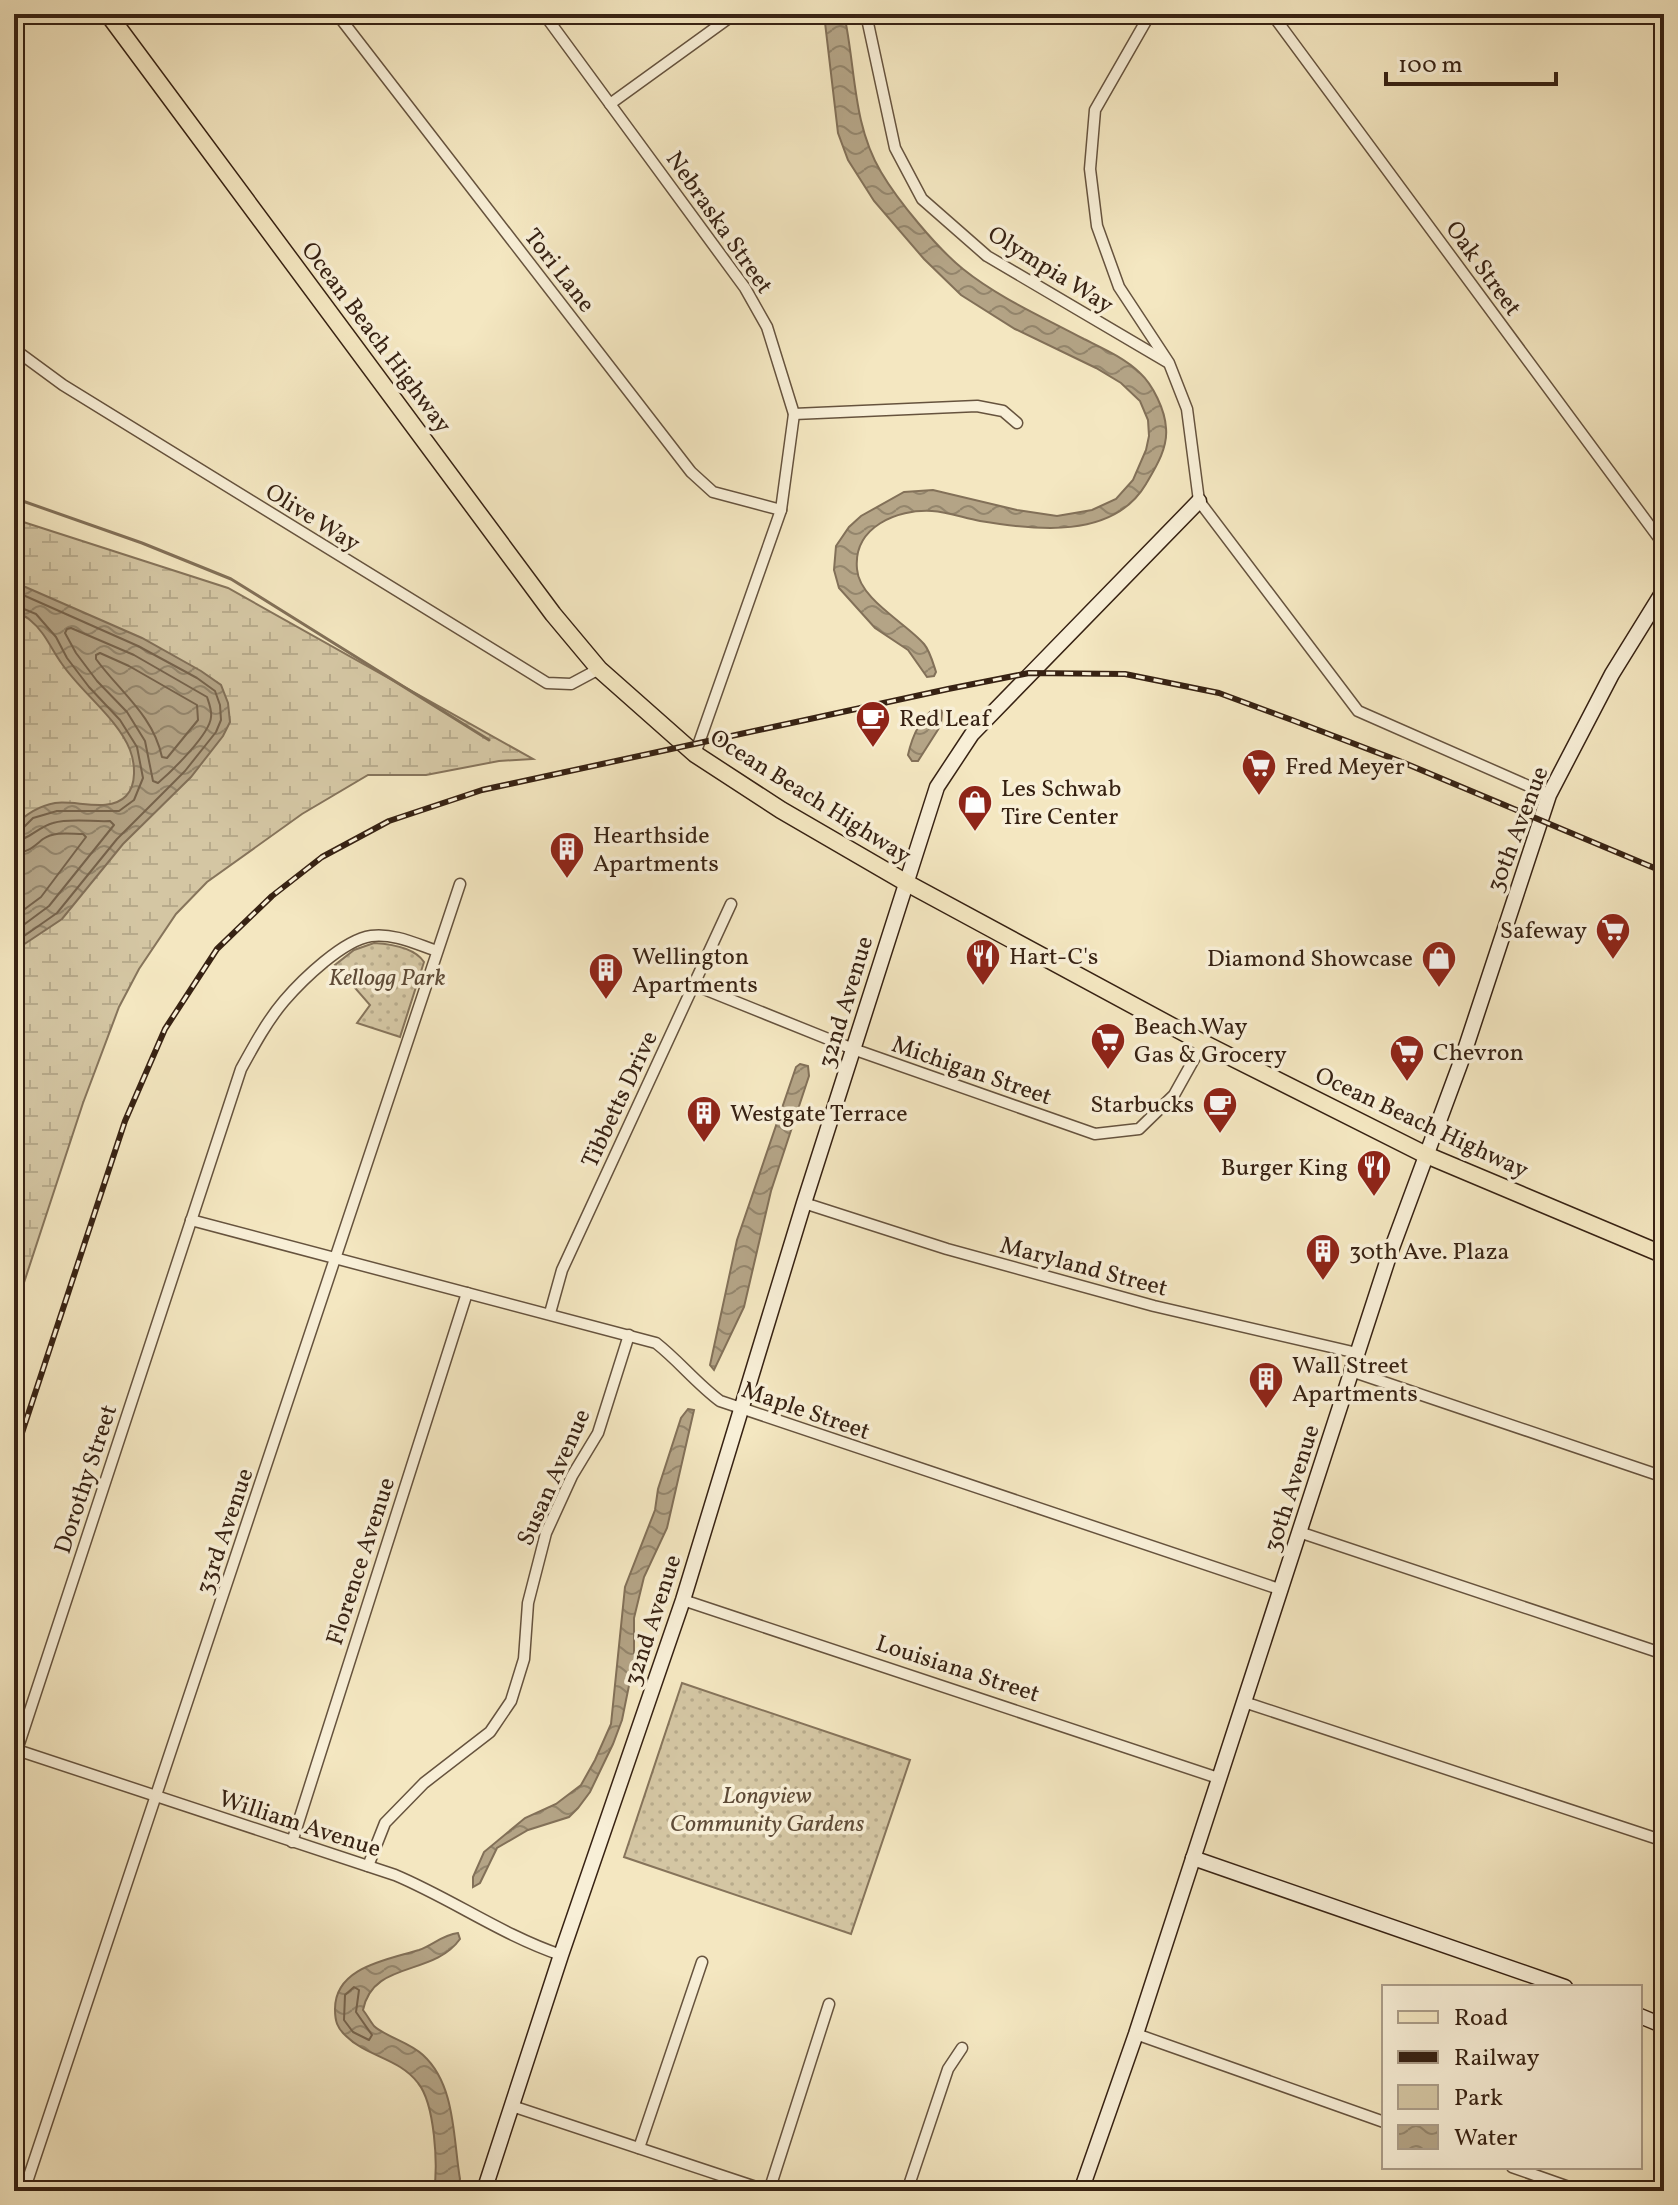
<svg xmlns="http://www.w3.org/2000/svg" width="1678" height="2205" font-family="Vollkorn,serif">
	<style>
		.green { fill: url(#green-dots); stroke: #86745b; stroke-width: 2 }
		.wetland { fill: url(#wetland-marsh); stroke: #86745b; stroke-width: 2 }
		.water { fill: url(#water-waves); stroke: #827058; stroke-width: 2 }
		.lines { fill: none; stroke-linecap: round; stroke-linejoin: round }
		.shore { stroke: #76634c; stroke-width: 2 }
		.stream { stroke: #827058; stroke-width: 3 }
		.street-casing { stroke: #66533e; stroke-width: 13 }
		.secondary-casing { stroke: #372213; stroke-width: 17 }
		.primary-casing { stroke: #372213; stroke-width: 19 }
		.street { stroke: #f8efd7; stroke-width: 10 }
		.secondary { stroke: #f8efd7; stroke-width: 14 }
		.primary { stroke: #f4e7c1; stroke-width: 16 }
		.rail-casing { stroke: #372213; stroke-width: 6 }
		.rail { stroke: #f8efd7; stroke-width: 3; stroke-dasharray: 9; stroke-linecap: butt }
		.labels { text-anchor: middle; stroke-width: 7; stroke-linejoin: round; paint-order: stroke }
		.street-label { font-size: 24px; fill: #372213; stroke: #f8efd7 }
		.poi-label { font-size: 24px; fill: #372213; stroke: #f8efd7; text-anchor: start }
		.park-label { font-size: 24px; font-style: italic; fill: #5e4b37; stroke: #f8efd7 }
	</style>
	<defs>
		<pattern id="green-dots" width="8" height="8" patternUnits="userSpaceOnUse" patternTransform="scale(2)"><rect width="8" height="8" fill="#d4c6a3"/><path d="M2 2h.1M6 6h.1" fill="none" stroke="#b7aa8b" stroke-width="1.8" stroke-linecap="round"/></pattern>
		<pattern id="wetland-marsh" width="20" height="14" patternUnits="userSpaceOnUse" patternTransform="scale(2)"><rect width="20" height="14" fill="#d4c6a3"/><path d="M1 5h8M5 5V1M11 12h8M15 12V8" fill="none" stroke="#b7aa8b"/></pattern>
		<pattern id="water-waves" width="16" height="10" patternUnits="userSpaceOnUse" patternTransform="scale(2)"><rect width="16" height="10" fill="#b4a486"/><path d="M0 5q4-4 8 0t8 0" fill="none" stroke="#93856c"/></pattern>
	</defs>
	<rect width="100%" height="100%" fill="#f4e7c1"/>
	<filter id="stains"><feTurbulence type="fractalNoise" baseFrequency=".0025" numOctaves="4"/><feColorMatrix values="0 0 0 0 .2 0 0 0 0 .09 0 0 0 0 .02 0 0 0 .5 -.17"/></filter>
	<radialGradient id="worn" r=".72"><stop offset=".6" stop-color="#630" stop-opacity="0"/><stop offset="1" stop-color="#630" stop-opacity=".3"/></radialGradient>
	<g class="green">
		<path d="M 374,943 C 390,944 415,948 424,962 L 400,1037 L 357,1023 L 370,1005 L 335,965 L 354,950 Z"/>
		<polygon points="682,1683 910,1760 851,1934 624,1857"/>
	</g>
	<polygon class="wetland" points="14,519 228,588 533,759 499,761 426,775 368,775 302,814 207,882 176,914 139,969 119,1007 83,1103 14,1313"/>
	<g class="water">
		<path d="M 824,14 L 844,14 C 856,68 852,123 881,172 C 898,201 937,248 963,269 C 999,298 1043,317 1084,339 C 1102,348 1125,358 1140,373 C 1153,385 1165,410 1166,428 C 1168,448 1156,467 1146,484 C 1113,540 1034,530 980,521 C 964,518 948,512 932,511 C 897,509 853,527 857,569 C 859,599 906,623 924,644 C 930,651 933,663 936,672 L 934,676 L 927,677 L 908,650 L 875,628 L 839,588 L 834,570 L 836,546 L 849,527 L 861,516 L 904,492 L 933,490 L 1017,510 L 1057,516 L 1092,510 L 1116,499 L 1133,480 L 1146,450 L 1149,436 L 1148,420 L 1140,401 L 1121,383 L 1096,368 L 1015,329 L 961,295 L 924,259 L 874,201 L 848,160 L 838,133 Z"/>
		<path d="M 14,582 L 142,638 L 201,671 L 221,685 L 228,703 L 230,722 L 223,736 L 191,777 L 123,844 L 62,919 L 14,951 L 14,826 C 26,814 38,806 55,803 C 76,800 110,813 126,796 C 137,785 135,763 130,750 C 118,719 81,692 62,664 C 51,649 45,632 30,620 C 26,616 19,614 14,611 Z"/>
		<path d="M 935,708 L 942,711 L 941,725 L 918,761 L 912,761 L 908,755 C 912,737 919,719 935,708 Z"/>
		<polygon points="800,1064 808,1066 809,1076 771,1191 744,1307 714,1370 710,1365 737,1240 796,1067"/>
		<polygon points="688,1409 694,1410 667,1528 644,1577 634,1618 634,1661 622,1720 613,1744 590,1792 578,1808 569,1817 528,1830 497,1848 480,1883 473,1887 473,1877 484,1852 525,1818 556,1804 581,1785 595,1760 611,1724 625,1587 655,1510 658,1489 681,1418"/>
		<path d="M 458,1933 L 460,1939 C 433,1977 373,1960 363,2010 C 367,2015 370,2021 374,2026 C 386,2037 409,2042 423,2055 C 456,2085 453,2139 460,2179 L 457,2191 L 434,2191 C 438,2165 435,2104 418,2083 C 399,2058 367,2057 346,2036 C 337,2028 335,2021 335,2009 C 335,1967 387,1960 419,1950 C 433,1945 442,1935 458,1933 Z"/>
	</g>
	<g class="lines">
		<g class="shore">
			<polyline points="14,591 138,646 197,678 215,691 220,705 221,720 216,732 185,771 117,839 57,913 14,943"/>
			<polyline points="14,605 36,614 56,637 67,658 89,687 120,720 137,747 143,778 134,800 119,811 57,811 33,818 21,830 14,831"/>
			<path d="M 71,628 L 134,655 L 207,697 C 209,703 212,710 211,717 C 210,734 172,771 158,783 L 153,781 L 145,741 L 127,712 L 97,681 L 76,653 L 65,633 L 67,629 Z"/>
			<path d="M 100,653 L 129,666 L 197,705 L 198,720 L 167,758 L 162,757 C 153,715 120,692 96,659 L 96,655 Z"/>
			<path d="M 14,841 C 29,840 38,827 53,823 C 70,818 93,822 110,821 L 114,825 L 49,906 L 14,932"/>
			<path d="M 14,853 C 28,853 33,847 43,839 C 55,831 70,834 83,834 L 86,837 L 41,897 L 14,917"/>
			<polygon points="354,1987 359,1990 356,2012 372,2035 369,2040 353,2032 344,2020 345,1995"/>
		</g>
		<polyline class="stream" points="14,498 142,543 231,579 489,740"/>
		<g class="street-casing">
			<g id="street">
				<polyline points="337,14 691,472 713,492 781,510"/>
				<polyline points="544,14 745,288 767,327 794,414 781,510 695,754"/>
				<polyline points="866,14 895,148 922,199 987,256 1167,362"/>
				<polyline points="1150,14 1095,110 1090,169 1097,226 1119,287 1169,363 1187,409 1199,501 1358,711 1549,795"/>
				<polyline points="1272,14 1664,545"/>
				<polyline points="610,104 729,18"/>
				<polyline points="14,349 63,385 547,683 571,684 599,669"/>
				<polyline points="794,414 977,406 1003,411 1017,423"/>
				<path d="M 437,951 C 416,944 394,933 371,936 C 343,940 302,980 284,1001 C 267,1021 253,1047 241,1069 L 17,1750 L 395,1875 C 452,1899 502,1935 561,1955"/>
				<polyline points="694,985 853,1049 1095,1134 1139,1129 1174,1095 1203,1043"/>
				<polyline points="804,1203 947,1249 1154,1306 1357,1353"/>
				<path d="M 191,1220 L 656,1343 C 679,1361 696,1383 720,1401 L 1282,1590"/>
				<polyline points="550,1313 562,1270 731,904"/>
				<polyline points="1351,1371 1664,1477"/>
				<polyline points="1299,1532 1664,1654"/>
				<polyline points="683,1600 1218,1778"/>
				<polyline points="1244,1702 1664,1841"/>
				<polyline points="292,1842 467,1293"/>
				<polyline points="368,1866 385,1823 424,1783 490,1732 511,1701 524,1659 528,1603 546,1533 572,1476 598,1433 629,1335"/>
				<polyline points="1136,2034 1384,2122"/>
				<polyline points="512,2106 768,2191"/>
				<polyline points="639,2148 702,1962"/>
				<polyline points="1512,2167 1580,2191"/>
				<polyline points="24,2191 460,884"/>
				<polyline points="769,2191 829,2004"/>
				<polyline points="907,2191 948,2069 962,2048"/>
			</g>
		</g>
		<g class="secondary-casing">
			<g id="secondary">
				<polyline points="1193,1858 1565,1987"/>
				<polyline points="1640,2016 1664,2026"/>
				<polyline points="484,2191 561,1955 683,1600 804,1203 937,787 972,734 1199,501"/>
				<polyline points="1081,2191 1136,2034 1389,1256 1462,1059 1549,795 1612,674 1664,590"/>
			</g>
		</g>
		<g class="primary-casing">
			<polyline id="primary" points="108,14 553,614 599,669 695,754 781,810 905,882 1203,1043 1424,1154 1664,1255"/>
		</g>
		<use href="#street" class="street"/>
		<use href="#secondary" class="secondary"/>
		<use href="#primary" class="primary"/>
		<g class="rail-casing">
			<polyline id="rail" points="14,1457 125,1121 165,1029 217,949 272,896 322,857 389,821 482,790 948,689 1029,673 1125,674 1219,693 1292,720 1402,762 1664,872"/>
		</g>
		<use href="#rail" class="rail"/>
	</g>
	<defs>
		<g id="cafe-pin" transform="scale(1.8)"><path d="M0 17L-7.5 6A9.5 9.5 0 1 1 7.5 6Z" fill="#8f2418" stroke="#f8efd7"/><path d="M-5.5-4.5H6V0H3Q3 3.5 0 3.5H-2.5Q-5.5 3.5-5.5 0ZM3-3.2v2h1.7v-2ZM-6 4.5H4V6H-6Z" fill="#fff"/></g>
		<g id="supermarket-pin" transform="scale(1.8)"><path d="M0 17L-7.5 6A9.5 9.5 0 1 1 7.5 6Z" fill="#8f2418" stroke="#f8efd7"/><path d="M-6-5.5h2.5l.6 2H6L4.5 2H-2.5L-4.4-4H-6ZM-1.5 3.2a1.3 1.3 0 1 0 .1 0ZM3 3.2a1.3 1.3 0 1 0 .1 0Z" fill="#fff"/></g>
		<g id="shop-pin" transform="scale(1.8)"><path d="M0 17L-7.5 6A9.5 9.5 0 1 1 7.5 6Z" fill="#8f2418" stroke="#f8efd7"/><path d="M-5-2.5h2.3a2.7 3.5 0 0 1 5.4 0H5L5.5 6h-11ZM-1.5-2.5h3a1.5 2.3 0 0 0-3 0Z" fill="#fff"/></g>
		<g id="building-pin" transform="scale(1.8)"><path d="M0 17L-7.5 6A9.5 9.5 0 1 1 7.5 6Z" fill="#8f2418" stroke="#f8efd7"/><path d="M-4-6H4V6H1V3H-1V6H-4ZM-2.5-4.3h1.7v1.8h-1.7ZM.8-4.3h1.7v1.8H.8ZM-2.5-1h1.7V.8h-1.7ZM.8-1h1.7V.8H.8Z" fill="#fff"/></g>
		<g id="restaurant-pin" transform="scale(1.8)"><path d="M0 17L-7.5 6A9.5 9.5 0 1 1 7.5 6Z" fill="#8f2418" stroke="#f8efd7"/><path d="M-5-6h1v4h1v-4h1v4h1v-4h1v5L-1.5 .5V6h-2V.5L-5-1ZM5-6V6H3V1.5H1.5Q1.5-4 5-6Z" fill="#fff"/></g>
	</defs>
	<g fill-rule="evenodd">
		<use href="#cafe-pin" x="873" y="718"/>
		<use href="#supermarket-pin" x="1259" y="766"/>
		<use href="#shop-pin" x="975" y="802"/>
		<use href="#building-pin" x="567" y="849"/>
		<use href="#supermarket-pin" x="1613" y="930"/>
		<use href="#restaurant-pin" x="983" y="956"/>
		<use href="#shop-pin" x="1439" y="958"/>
		<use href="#building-pin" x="606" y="970"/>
		<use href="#supermarket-pin" x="1108" y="1040"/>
		<use href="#supermarket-pin" x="1407" y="1052"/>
		<use href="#cafe-pin" x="1220" y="1104"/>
		<use href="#building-pin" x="704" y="1113"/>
		<use href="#restaurant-pin" x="1374" y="1167"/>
		<use href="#building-pin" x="1323" y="1251"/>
		<use href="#building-pin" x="1266" y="1379"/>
	</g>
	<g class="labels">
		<g class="street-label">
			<text transform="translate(720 222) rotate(55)" y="8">Nebraska Street</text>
			<text transform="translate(1484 268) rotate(54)" y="8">Oak Street</text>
			<text transform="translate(1051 269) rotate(32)" y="8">Olympia Way</text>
			<text transform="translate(560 270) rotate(52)" y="8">Tori Lane</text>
			<text transform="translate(377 337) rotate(53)" y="8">Ocean Beach Highway</text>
			<text transform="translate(313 517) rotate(32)" y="8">Olive Way</text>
			<text transform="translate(811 796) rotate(32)" y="8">Ocean Beach Highway</text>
			<text transform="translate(1517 829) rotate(-69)" y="8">30th Avenue</text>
			<text transform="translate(845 1002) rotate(-73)" y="8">32nd Avenue</text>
			<text transform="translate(972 1070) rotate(19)" y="8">Michigan Street</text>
			<text transform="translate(619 1099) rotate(-65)" y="8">Tibbetts Drive</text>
			<text transform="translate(1422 1122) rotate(25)" y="8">Ocean Beach Highway</text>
			<text transform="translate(1084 1266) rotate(15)" y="8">Maryland Street</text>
			<text transform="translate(806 1410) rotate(19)" y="8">Maple Street</text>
			<text transform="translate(553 1477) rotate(-66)" y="8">Susan Avenue</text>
			<text transform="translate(85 1479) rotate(-72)" y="8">Dorothy Street</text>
			<text transform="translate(1291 1488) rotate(-72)" y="8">30th Avenue</text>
			<text transform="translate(224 1531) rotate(-71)" y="8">33rd Avenue</text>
			<text transform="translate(360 1561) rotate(-72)" y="8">Florence Avenue</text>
			<text transform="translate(652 1620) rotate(-72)" y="8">32nd Avenue</text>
			<text transform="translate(958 1668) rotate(18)" y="8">Louisiana Street</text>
			<text transform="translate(300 1823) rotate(18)" y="8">William Avenue</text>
		</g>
		<g class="poi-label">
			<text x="899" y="726">Red Leaf</text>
			<text x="1285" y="774">Fred Meyer</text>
			<text x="1001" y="796">Les Schwab<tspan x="1001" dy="28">Tire Center</tspan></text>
			<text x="593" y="843">Hearthside<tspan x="593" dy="28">Apartments</tspan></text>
			<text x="1587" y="938" text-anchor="end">Safeway</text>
			<text x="632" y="964">Wellington<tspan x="632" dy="28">Apartments</tspan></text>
			<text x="1009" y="964">Hart-C's</text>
			<text x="1413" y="966" text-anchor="end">Diamond Showcase</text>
			<text x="1134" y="1034">Beach Way<tspan x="1134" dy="28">Gas &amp; Grocery</tspan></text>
			<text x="1433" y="1060">Chevron</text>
			<text x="1194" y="1112" text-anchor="end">Starbucks</text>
			<text x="730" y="1121">Westgate Terrace</text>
			<text x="1348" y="1175" text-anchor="end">Burger King</text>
			<text x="1349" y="1259">30th Ave. Plaza</text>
			<text x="1292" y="1373">Wall Street<tspan x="1292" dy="28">Apartments</tspan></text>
		</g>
		<g class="park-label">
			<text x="387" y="985">Kellogg Park</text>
			<text x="767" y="1803">Longview<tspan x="767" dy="28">Community Gardens</tspan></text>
		</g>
	</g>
	<rect width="1678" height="2205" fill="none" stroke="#f4e7c1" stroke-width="48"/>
	<rect x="16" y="16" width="1646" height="2173" fill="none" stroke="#372213" stroke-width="4"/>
	<rect x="24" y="24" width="1630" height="2157" fill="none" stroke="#372213" stroke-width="2"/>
	<rect x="1382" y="1985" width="260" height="184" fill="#f8efd7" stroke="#ab9d89" stroke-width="2"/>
	<rect x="1398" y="2011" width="40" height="12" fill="#f4e7c1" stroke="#ab9d89" stroke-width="2"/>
	<text x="1454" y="2025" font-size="24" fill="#372213">Road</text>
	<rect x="1398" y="2051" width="40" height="12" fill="#372213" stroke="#ab9d89" stroke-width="2"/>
	<text x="1454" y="2065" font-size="24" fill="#372213">Railway</text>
	<rect x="1398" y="2085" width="40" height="24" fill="#d4c6a3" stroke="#ab9d89" stroke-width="2"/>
	<text x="1454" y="2105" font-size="24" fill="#372213">Park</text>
	<rect x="1398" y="2125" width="40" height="24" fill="url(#water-waves)" stroke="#ab9d89" stroke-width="2"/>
	<text x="1454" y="2145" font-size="24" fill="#372213">Water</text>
	<path d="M1386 72v12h170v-12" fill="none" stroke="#372213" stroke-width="4"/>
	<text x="1398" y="72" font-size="24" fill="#372213" stroke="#f8efd7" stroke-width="6" paint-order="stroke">100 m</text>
	<rect width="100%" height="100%" filter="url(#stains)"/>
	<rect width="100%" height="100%" fill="url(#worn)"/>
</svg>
